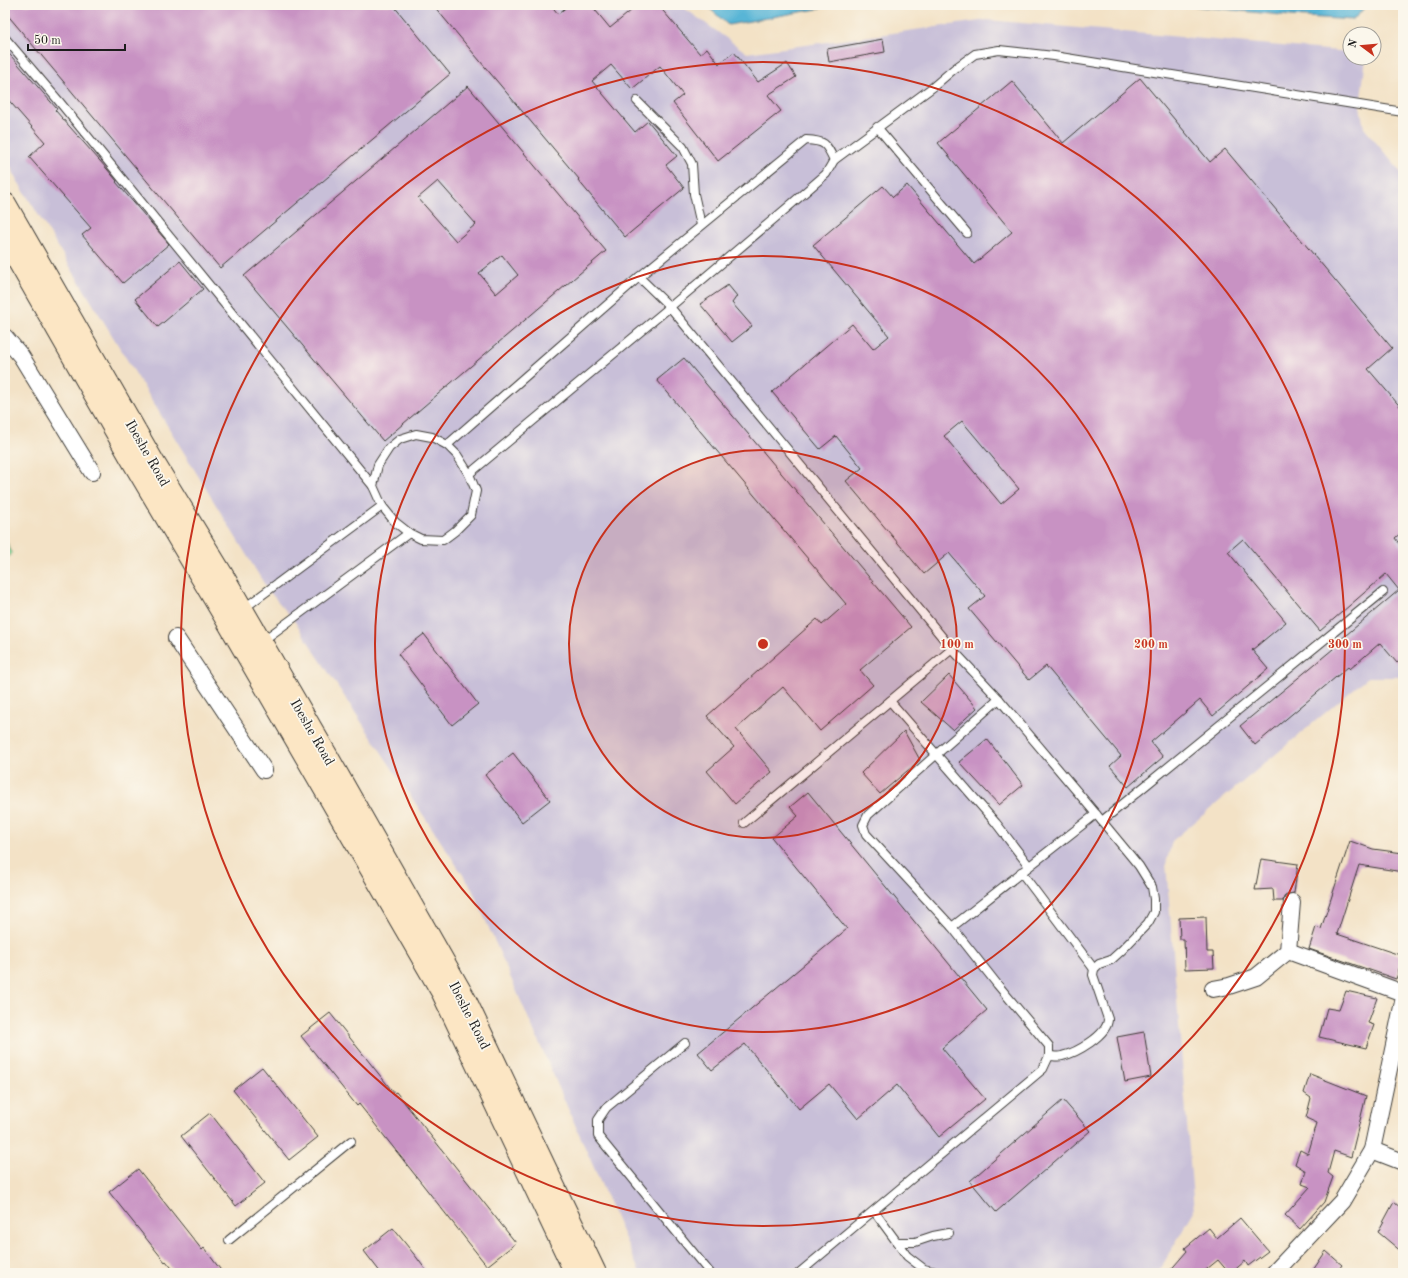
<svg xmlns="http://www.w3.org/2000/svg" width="1408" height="1278" font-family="'Old Standard TT',serif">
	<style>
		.industrial { fill: #c8bfd8 }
		.green { fill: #80d497; stroke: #4e785a }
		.water { fill: #58b5d6; stroke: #3a6879 }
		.building { fill: #c892c3; fill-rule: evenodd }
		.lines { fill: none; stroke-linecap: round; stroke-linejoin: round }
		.lane-casing { stroke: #3c3a36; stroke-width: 10 }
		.street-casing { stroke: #3c3a36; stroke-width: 18 }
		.secondary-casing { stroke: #3c3a36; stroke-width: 24 }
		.lane { stroke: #fff; stroke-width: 8 }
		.street { stroke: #fff; stroke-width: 16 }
		.secondary { stroke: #fce6c4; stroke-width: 22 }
		.ring { fill: none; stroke: #c8321e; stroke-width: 2 }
		.labels { text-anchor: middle; stroke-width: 3.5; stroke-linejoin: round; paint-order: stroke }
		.street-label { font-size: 14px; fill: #1c1c1c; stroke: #fbf7ec }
		.centre { fill: #c8321e; stroke: #fbf7ec; stroke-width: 2 }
		.ring-label { font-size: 12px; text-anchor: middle; font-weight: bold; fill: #c8321e; stroke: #fbf7ec; stroke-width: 3.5; stroke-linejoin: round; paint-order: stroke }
	</style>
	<rect width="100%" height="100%" fill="#fbf7ec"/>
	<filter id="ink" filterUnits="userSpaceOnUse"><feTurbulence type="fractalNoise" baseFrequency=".025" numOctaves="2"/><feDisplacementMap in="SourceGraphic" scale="8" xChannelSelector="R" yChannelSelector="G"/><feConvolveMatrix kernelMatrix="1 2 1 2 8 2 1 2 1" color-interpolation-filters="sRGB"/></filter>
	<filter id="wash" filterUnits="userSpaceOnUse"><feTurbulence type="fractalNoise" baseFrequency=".012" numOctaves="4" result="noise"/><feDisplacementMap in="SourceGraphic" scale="16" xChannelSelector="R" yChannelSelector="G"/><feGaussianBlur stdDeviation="0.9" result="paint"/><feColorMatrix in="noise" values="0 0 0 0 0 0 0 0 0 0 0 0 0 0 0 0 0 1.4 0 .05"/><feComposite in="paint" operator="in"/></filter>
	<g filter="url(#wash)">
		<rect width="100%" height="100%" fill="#f3e2c6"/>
		<polygon class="industrial" points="5,5 680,5 747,53 987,20 1350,52 1350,58 1366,58 1360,106 1364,128 1403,175 1403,677 1368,677 1172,841 1166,864 1194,1211 1158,1273 640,1273 471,887 293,619 268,590 17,180 5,154"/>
		<polygon class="green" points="5,539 12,553 5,561"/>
		<g class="water">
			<polygon points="706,5 827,5 817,9 728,25"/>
			<polygon points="1183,5 1367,5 1353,20 1291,16"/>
		</g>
		<g id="blocks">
			<g class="building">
				<polygon points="5,5 393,5 450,74 220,268 5,12"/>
				<polygon points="433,5 551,5 558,14 569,5 591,5 610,28 638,5 658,5 700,54 707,48 719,64 734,52 758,82 787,63 796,77 768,95 781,111 718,161 673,103 683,95 660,66 632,89 611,65 592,81 635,132 648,121 677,156 666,165 684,188 625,237 578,180 579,179"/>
				<polygon points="883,39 885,52 829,62 827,49"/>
				<polygon points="5,49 57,109 55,110 107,169 117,181 116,182 169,244 123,283 82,235 91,228 29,157 45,142 5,96"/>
				<path d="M 1140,78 L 1210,162 L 1225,149 L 1392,348 L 1368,369 L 1403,410 L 1403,531 L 1395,538 L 1403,549 L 1403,658 L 1397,663 L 1380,643 L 1350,669 L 1348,667 L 1255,745 L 1240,726 L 1333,649 L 1332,647 L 1399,590 L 1386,574 L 1320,631 L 1243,539 L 1228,552 L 1286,622 L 1252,650 L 1268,669 L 1213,716 L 1200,700 L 1151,742 L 1163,757 L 1128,787 L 1110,766 L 1121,756 L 1046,666 L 1029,680 L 969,609 L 985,596 L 949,553 L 924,574 L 846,481 L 862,468 L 836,436 L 820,449 L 772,392 L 852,324 L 873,349 L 889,336 L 813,245 L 883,186 L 893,197 L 907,185 L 974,264 L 1012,232 L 938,143 L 1012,81 L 1063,143 ZM 962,421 L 1019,489 L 1001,504 L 944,436 Z"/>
				<path d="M 468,86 L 606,251 L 383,441 L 244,276 ZM 438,181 L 476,224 L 456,241 L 418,198 ZM 502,255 L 518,275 L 496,294 L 479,273 Z"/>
				<polygon points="180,261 203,289 158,327 135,299"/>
				<polygon points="728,285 737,296 732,303 752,326 732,342 700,304"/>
				<polygon points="684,358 911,627 860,670 873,685 820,731 783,687 736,729 772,772 735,804 707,771 734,747 707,716 817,619 822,625 846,604 657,380"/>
				<polygon points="424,634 478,704 452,725 398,654"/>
				<polygon points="949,675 977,708 953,730 921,702"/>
				<polygon points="904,731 920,760 880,794 861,773"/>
				<polygon points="987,739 1023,785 999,805 959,762"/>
				<polygon points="513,753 550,800 522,822 485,775"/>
				<polygon points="808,792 987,1010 942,1048 985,1099 939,1137 897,1085 858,1119 829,1084 799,1109 745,1044 712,1070 698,1053 847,929 772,838 798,816 790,807"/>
				<polygon points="1350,841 1373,849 1403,853 1403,872 1359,865 1337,934 1403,956 1396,979 1309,949 1316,927 1321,929"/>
				<polygon points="1261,859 1298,864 1294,893 1288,894 1284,897 1283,901 1274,901 1273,889 1255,890"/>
				<polygon points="1206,917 1207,952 1213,952 1214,968 1185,969 1184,939 1180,939 1179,918"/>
				<polygon points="1346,991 1377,998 1368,1023 1374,1025 1366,1048 1319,1037 1327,1008 1339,1010"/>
				<polygon points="330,1013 394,1093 396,1092 516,1243 487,1266 359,1104 357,1106 301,1036"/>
				<polygon points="1144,1032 1151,1077 1125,1082 1117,1037"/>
				<polygon points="262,1067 318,1137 289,1160 233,1090"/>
				<polygon points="1310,1074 1366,1096 1351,1157 1334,1151 1328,1173 1333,1177 1324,1202 1300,1229 1285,1215 1310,1187 1302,1184 1306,1171 1295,1164 1300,1150 1308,1154 1317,1123 1306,1118 1311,1098 1304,1093"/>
				<polygon points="1063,1100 1090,1131 996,1212 970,1181"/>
				<polygon points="210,1113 265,1183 236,1206 181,1136"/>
				<polygon points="138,1169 202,1250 204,1248 223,1273 176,1273 166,1261 165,1262 109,1192"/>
				<polygon points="1394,1202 1403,1210 1403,1253 1378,1232"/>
				<polygon points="1240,1218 1268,1251 1248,1266 1245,1261 1231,1273 1229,1273 1218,1260 1202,1273 1168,1273 1187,1251 1185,1248 1209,1228 1217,1238"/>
				<polygon points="393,1228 417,1258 428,1273 381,1273 364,1251"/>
				<polygon points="1326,1251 1342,1265 1336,1273 1311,1273"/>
			</g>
		</g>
	</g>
	<g filter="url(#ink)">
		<use href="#blocks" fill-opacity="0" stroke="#3c3a36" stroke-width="1"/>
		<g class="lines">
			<g class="lane-casing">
				<g id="lane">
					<polyline points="5,38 58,100 373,486"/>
					<polyline points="637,101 683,147 692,164 694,194 701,225"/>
					<polyline points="877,127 967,233"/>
					<path d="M 639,277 L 670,307 L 952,649 L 999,699 L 1096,814 L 1139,866 L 1152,887 L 1154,899 L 1154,912 L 1148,923 L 1122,950 L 1111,960 L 1099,964 L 1094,969 L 1093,975 L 1108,1019 C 1108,1035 1076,1053 1062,1056 C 1058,1057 1053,1056 1049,1056"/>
					<polygon points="416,434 432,437 447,445 457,455 469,474 476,491 471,515 455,531 443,540 421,539 409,533 395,522 382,506 373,486 378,465 389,448 400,439"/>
					<path d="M 447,445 L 639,277 L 806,140 C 825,141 826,143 834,160"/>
					<polyline points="469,474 670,307 788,207 826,174 834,160 933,87 954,69 975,54 999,50 1054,56 1403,112"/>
					<polyline points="243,609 382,506"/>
					<polyline points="261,642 409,533"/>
					<polyline points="890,701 996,823 1029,866"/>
					<polyline points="1102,821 1383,592"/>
					<polyline points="744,823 952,649"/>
					<polyline points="1021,872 1094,969"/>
					<polyline points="952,927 1096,814"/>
					<polyline points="685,1043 606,1108 598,1120 598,1136 710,1273"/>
					<polyline points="874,1211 907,1256 924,1269 936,1272"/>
					<polyline points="229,1240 351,1141"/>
					<polyline points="897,1242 915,1242 933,1236 949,1233"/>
					<polyline points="799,1273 1043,1069 1049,1056 1049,1046 997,984 952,927 866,834 863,825 868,815 999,699"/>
				</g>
			</g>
			<g class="street-casing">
				<g id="street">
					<polyline points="5,337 21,356 92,472"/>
					<polyline points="176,638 264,770"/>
					<polyline points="1288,951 1403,993"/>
					<polyline points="1213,989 1229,986 1256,977 1288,951 1292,902"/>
					<polyline points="1372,1150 1403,1162"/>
					<polyline points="1274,1273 1342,1201 1372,1150 1403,1002"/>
				</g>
			</g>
			<g class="secondary-casing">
				<g id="secondary">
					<polyline points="5,204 153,462 222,575 325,753 465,1000 595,1273"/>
					<polyline points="5,237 136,466 230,625 443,993 576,1273"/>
				</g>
			</g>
			<use href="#lane" class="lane"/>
			<use href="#street" class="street"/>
			<use href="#secondary" class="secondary"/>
		</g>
	</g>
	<circle cx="763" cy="644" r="194" fill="#c8321e" fill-opacity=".12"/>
	<g class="ring">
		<circle cx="763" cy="644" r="194"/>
		<circle cx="763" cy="644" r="388"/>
		<circle cx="763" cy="644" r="582"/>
	</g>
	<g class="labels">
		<g class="street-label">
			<text transform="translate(148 453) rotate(60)" y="5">Ibeshe Road</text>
			<text transform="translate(313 732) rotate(60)" y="5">Ibeshe Road</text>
			<text transform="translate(470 1015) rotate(63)" y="5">Ibeshe Road</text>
		</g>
	</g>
	<circle cx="763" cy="644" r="6" class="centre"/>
	<g class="ring-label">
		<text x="957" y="648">100 m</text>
		<text x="1151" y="648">200 m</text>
		<text x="1345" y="648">300 m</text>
	</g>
	<rect width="1408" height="1278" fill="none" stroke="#fbf7ec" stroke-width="20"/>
	<g transform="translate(1362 46) rotate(286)"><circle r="19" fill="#fbf7ec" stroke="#a29f99"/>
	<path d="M0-3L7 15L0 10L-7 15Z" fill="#c8321e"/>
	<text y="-6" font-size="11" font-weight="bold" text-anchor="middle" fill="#1c1c1c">N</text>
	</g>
	<path d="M28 44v6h97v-6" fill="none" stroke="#1c1c1c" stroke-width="2"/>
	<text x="34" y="44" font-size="12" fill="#1c1c1c" stroke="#fbf7ec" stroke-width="3" paint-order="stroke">50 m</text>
</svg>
